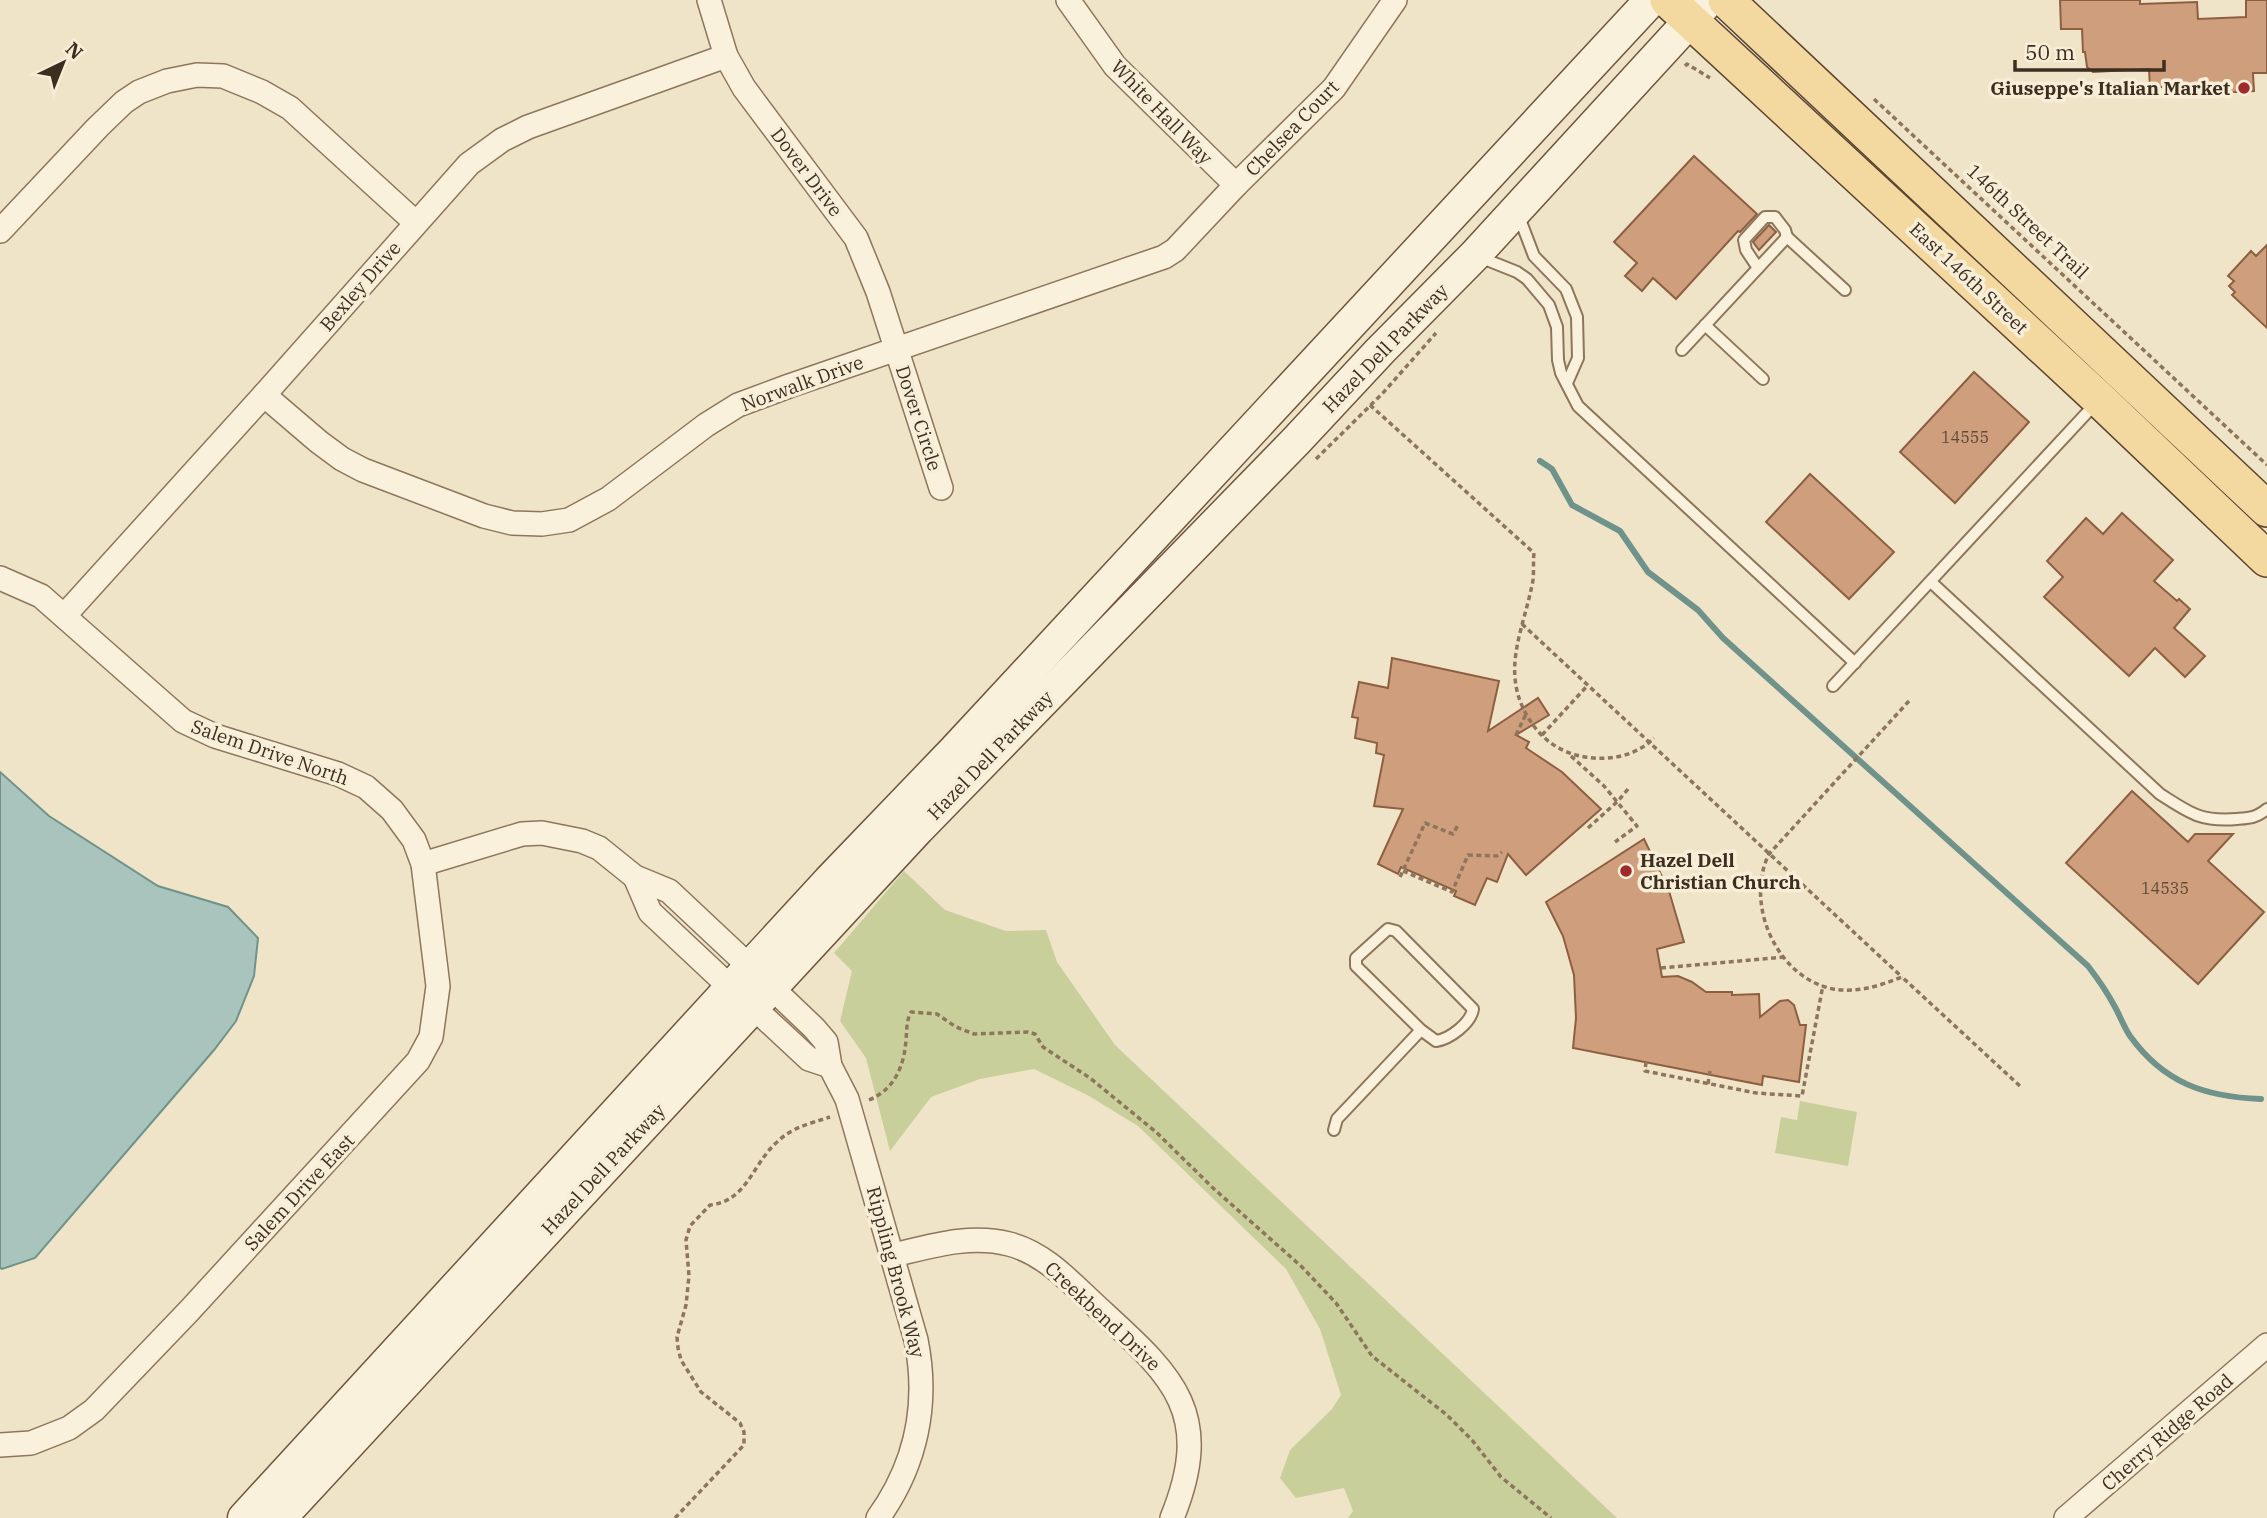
<svg xmlns="http://www.w3.org/2000/svg" width="2267" height="1518" font-family="'IBM Plex Serif',serif">
	<style>
		.green { fill: #c9cf9b }
		.water { fill: #a9c4bc; stroke: #6f938a; stroke-width: 2 }
		.lines { fill: none; stroke-linecap: round; stroke-linejoin: round }
		.stream { stroke: #6f938a; stroke-width: 6 }
		.building { fill: #cf9f7d; stroke: #8d5f41; stroke-width: 2 }
		.lane-casing { stroke: #8d765c; stroke-width: 14 }
		.street-casing { stroke: #8d765c; stroke-width: 26 }
		.secondary-casing { stroke: #6f573f; stroke-width: 35 }
		.primary-casing { stroke: #5b4430; stroke-width: 38 }
		.path { stroke: #8d765c; stroke-width: 3.5; stroke-dasharray: 5 3.5; stroke-linecap: butt }
		.lane { stroke: #faf1dc; stroke-width: 10 }
		.street { stroke: #faf1dc; stroke-width: 23 }
		.secondary { stroke: #faf1dc; stroke-width: 32 }
		.primary { stroke: #f3d9a0; stroke-width: 35 }
		.poi-dot { fill: #9e2a2b; stroke: #f7eed8; stroke-width: 2.5 }
		.labels { text-anchor: middle; stroke-width: 7; stroke-linejoin: round; paint-order: stroke }
		.number-label { font-size: 16px; fill: #624a37 }
		.poi-label { font-size: 19px; font-weight: bold; fill: #3d2e20; stroke: #f7eed8; text-anchor: end }
		.street-label { font-size: 19px; fill: #3d2e20; stroke: #f7eed8 }
	</style>
	<rect width="100%" height="100%" fill="#f0e4c8"/>
	<g class="green">
		<polygon points="904,871 945,910 1006,931 1046,930 1057,962 1115,1045 1617,1518 1348,1518 1353,1511 1344,1488 1296,1498 1280,1478 1290,1450 1332,1409 1341,1395 1320,1329 1286,1269 1138,1126 1089,1096 1034,1069 980,1079 931,1097 890,1151 866,1058 840,1021 852,971 834,953"/>
		<polygon points="1800,1101 1857,1112 1848,1166 1775,1153 1781,1117 1797,1120"/>
	</g>
	<polygon class="water" points="0,772 49,816 158,886 228,907 258,938 254,976 236,1021 214,1050 35,1258 2,1269 0,1268"/>
	<g class="lines">
		<path class="stream" d="M 1540,461 L 1552,469 L 1572,505 L 1620,531 L 1648,572 L 1698,610 L 1723,638 L 2088,966 C 2098,979 2107,992 2115,1007 C 2120,1016 2124,1027 2130,1036 C 2164,1083 2205,1097 2261,1099"/>
	</g>
	<g class="building">
		<polygon points="2060,0 2140,0 2140,4 2197,2 2198,19 2246,17 2246,0 2267,0 2267,73 2253,73 2254,91 2195,94 2195,87 2150,87 2149,69 2093,72 2087,67 2085,52 2083,52 2082,29 2061,29"/>
		<polygon points="1694,156 1757,214 1740,232 1738,231 1676,299 1653,278 1642,291 1625,276 1637,263 1614,242"/>
		<polygon points="1769,225 1776,232 1759,250 1753,242"/>
		<polygon points="2267,245 2267,328 2232,295 2235,292 2229,286 2234,281 2228,276 2251,251 2256,256"/>
		<polygon points="1974,372 2029,422 1955,503 1900,452"/>
		<polygon points="1810,474 1894,552 1849,599 1766,522"/>
		<polygon points="2122,513 2173,560 2154,581 2177,601 2179,599 2190,609 2174,628 2205,656 2185,677 2155,648 2129,676 2044,597 2063,577 2047,561 2086,518 2103,534"/>
		<polygon points="1392,658 1499,681 1488,731 1538,698 1549,715 1516,735 1529,742 1526,748 1562,772 1601,809 1526,875 1508,854 1497,882 1487,878 1475,905 1454,896 1456,891 1401,867 1398,874 1378,864 1403,809 1374,806 1384,755 1376,753 1377,743 1355,738 1358,718 1352,717 1359,682 1388,688"/>
		<polygon points="2132,791 2188,842 2195,834 2233,834 2208,861 2264,912 2198,984 2066,863"/>
		<polygon points="1644,839 1669,891 1684,942 1657,949 1662,977 1678,976 1692,982 1706,992 1732,992 1732,995 1759,994 1760,1017 1780,1001 1788,1000 1794,1005 1800,1025 1806,1025 1799,1082 1763,1076 1762,1085 1573,1048 1576,1018 1574,975 1563,936 1546,902"/>
	</g>
	<g class="lines">
		<g class="lane-casing">
			<g id="lane">
				<polyline points="1518,214 1534,256 1566,289 1577,317 1578,358 1567,383"/>
				<polyline points="1477,256 1517,272 1527,279 1549,305 1557,327 1558,360 1561,373 1578,406 1855,663"/>
				<polyline points="1758,268 1746,250 1744,240 1765,217 1775,217 1785,230 1787,237"/>
				<polyline points="1705,325 1763,379"/>
				<polyline points="1682,350 1787,237 1845,290"/>
				<path d="M 1931,582 L 2160,794 C 2190,813 2200,822 2237,819 C 2250,818 2256,818 2267,809"/>
				<polyline points="1833,686 2096,403"/>
				<path d="M 1334,1130 L 1337,1119 L 1421,1030 L 1436,1041 C 1450,1039 1471,1023 1473,1009 L 1396,931 L 1388,929 L 1356,958 L 1356,966 L 1421,1030"/>
			</g>
		</g>
		<g class="street-casing">
			<g id="street">
				<polyline points="709,0 726,56 744,88 856,238 878,292 941,488"/>
				<polyline points="1068,0 1115,66 1236,185"/>
				<polyline points="0,231 98,127 124,102 139,92 167,81 197,75 223,76 262,92 290,108 416,223"/>
				<polyline points="264,395 319,442 342,459 363,470 484,516 512,523 542,524 569,520 608,499 706,425 738,405 789,386 1164,257 1175,250 1236,185 1334,88 1395,0"/>
				<polyline points="0,578 41,596 183,721 215,736 338,774 366,787 392,810 414,840 423,864 438,986 431,1037 418,1061 189,1311 94,1410 69,1428 31,1443 0,1445"/>
				<polyline points="64,616 264,395 469,164 502,140 528,127 726,56"/>
				<polyline points="423,864 522,834 542,833 582,841 599,848 635,877 669,891 750,967"/>
				<polyline points="635,877 650,912 731,988"/>
				<path d="M 771,987 L 814,1028 L 826,1042 L 830,1066 L 847,1099 L 916,1340 C 929,1404 916,1465 878,1518"/>
				<polyline points="753,1007 809,1059 830,1066"/>
				<path d="M 894,1255 C 932,1246 970,1234 1009,1244 C 1044,1253 1069,1281 1095,1305 C 1170,1374 1216,1410 1172,1518"/>
				<polyline points="2066,1518 2267,1345"/>
			</g>
		</g>
		<g class="secondary-casing">
			<g id="secondary">
				<polyline points="244,1518 829,881 954,751 1651,0"/>
				<polyline points="280,1518 918,829 1296,441 1380,351 1475,255 1709,0"/>
			</g>
		</g>
		<g class="primary-casing">
			<g id="primary">
				<polyline points="1668,0 2099,399 2267,559"/>
				<polyline points="1726,0 2267,509"/>
			</g>
		</g>
		<g class="path">
			<polyline points="1685,66 1687,64 1710,78"/>
			<polyline points="1874,99 2267,465"/>
			<path d="M 1370,405 L 1534,553 C 1533,562 1534,571 1533,580 C 1524,630 1499,671 1529,719 C 1542,740 1561,753 1585,757 C 1610,761 1636,756 1654,738"/>
			<polyline points="1316,459 1382,394 1436,333"/>
			<polyline points="1522,624 1902,977"/>
			<path d="M 1909,701 L 1769,854 C 1744,904 1777,978 1833,989 C 1858,993 1879,986 1902,977 L 2021,1087"/>
			<polyline points="1516,735 1526,714"/>
			<polyline points="1542,735 1588,685"/>
			<polyline points="1571,756 1604,786 1637,826 1615,842"/>
			<polyline points="1588,828 1618,801 1628,789"/>
			<polyline points="1403,871 1452,892 1468,855 1497,856 1502,852"/>
			<polyline points="1400,877 1425,823 1453,834 1458,825"/>
			<polyline points="1661,968 1784,957"/>
			<polyline points="1646,1062 1645,1071 1756,1093 1802,1096 1823,985"/>
			<polyline points="1708,1084 1710,1071"/>
			<path d="M 869,1100 C 895,1089 904,1066 906,1040 C 907,1029 906,1022 911,1012 L 937,1014 L 956,1027 L 974,1034 L 1028,1032 L 1035,1034 L 1043,1047 L 1090,1078 L 1156,1132 L 1213,1188 L 1302,1267 L 1336,1303 L 1372,1356 L 1447,1415 L 1472,1440 L 1501,1477 L 1551,1518"/>
			<path d="M 675,1518 L 744,1445 L 744,1432 L 740,1423 L 701,1392 L 681,1360 L 678,1348 L 677,1337 L 686,1305 L 689,1276 L 686,1240 L 690,1226 L 710,1205 C 747,1201 752,1165 776,1143 C 792,1127 809,1124 830,1117"/>
		</g>
		<use href="#lane" class="lane"/>
		<use href="#street" class="street"/>
		<use href="#secondary" class="secondary"/>
		<use href="#primary" class="primary"/>
	</g>
	<g class="poi-dot">
		<circle cx="2244" cy="88" r="7"/>
		<circle cx="1626" cy="871" r="7"/>
	</g>
	<g class="labels">
		<g class="number-label">
			<text x="1965" y="443">14555</text>
			<text x="2165" y="894">14535</text>
		</g>
		<g class="poi-label">
			<text x="2230" y="95">Giuseppe's Italian Market</text>
			<text x="1640" y="867" text-anchor="start">Hazel Dell<tspan x="1640" dy="22">Christian Church</tspan></text>
		</g>
		<g class="street-label">
			<text transform="translate(1162 112) rotate(46)" y="7">White Hall Way</text>
			<text transform="translate(1292 128) rotate(-46)" y="7">Chelsea Court</text>
			<text transform="translate(807 172) rotate(53)" y="7">Dover Drive</text>
			<text transform="translate(2028 221) rotate(43)" y="7">146th Street Trail</text>
			<text transform="translate(1969 278) rotate(43)" y="7">East 146th Street</text>
			<text transform="translate(360 286) rotate(-49)" y="7">Bexley Drive</text>
			<text transform="translate(1385 348) rotate(-46)" y="7">Hazel Dell Parkway</text>
			<text transform="translate(802 383) rotate(-20)" y="7">Norwalk Drive</text>
			<text transform="translate(919 418) rotate(72)" y="7">Dover Circle</text>
			<text transform="translate(270 752) rotate(19)" y="7">Salem Drive North</text>
			<text transform="translate(990 755) rotate(-46)" y="7">Hazel Dell Parkway</text>
			<text transform="translate(603 1169) rotate(-47)" y="7">Hazel Dell Parkway</text>
			<text transform="translate(299 1192) rotate(-47)" y="7">Salem Drive East</text>
			<text transform="translate(896 1272) rotate(75)" y="7">Rippling Brook Way</text>
			<text transform="translate(1103 1316) rotate(43)" y="7">Creekbend Drive</text>
			<text transform="translate(2167 1432) rotate(-41)" y="7">Cherry Ridge Road</text>
		</g>
	</g>
	<g transform="translate(63 63) rotate(43)" stroke="#f7eed8" stroke-width="5" paint-order="stroke">
	<path d="M0-5L12 26L0 18L-12 26Z" fill="#3d2e20"/>
	<text y="-10" font-size="19" font-weight="bold" text-anchor="middle" fill="#3d2e20">N</text>
	</g>
	<path d="M2015 60v10h149v-10" fill="none" stroke="#3d2e20" stroke-width="3.5"/>
	<text x="2025" y="60" font-size="21" fill="#3d2e20" stroke="#f7eed8" stroke-width="5" paint-order="stroke">50 m</text>
</svg>
